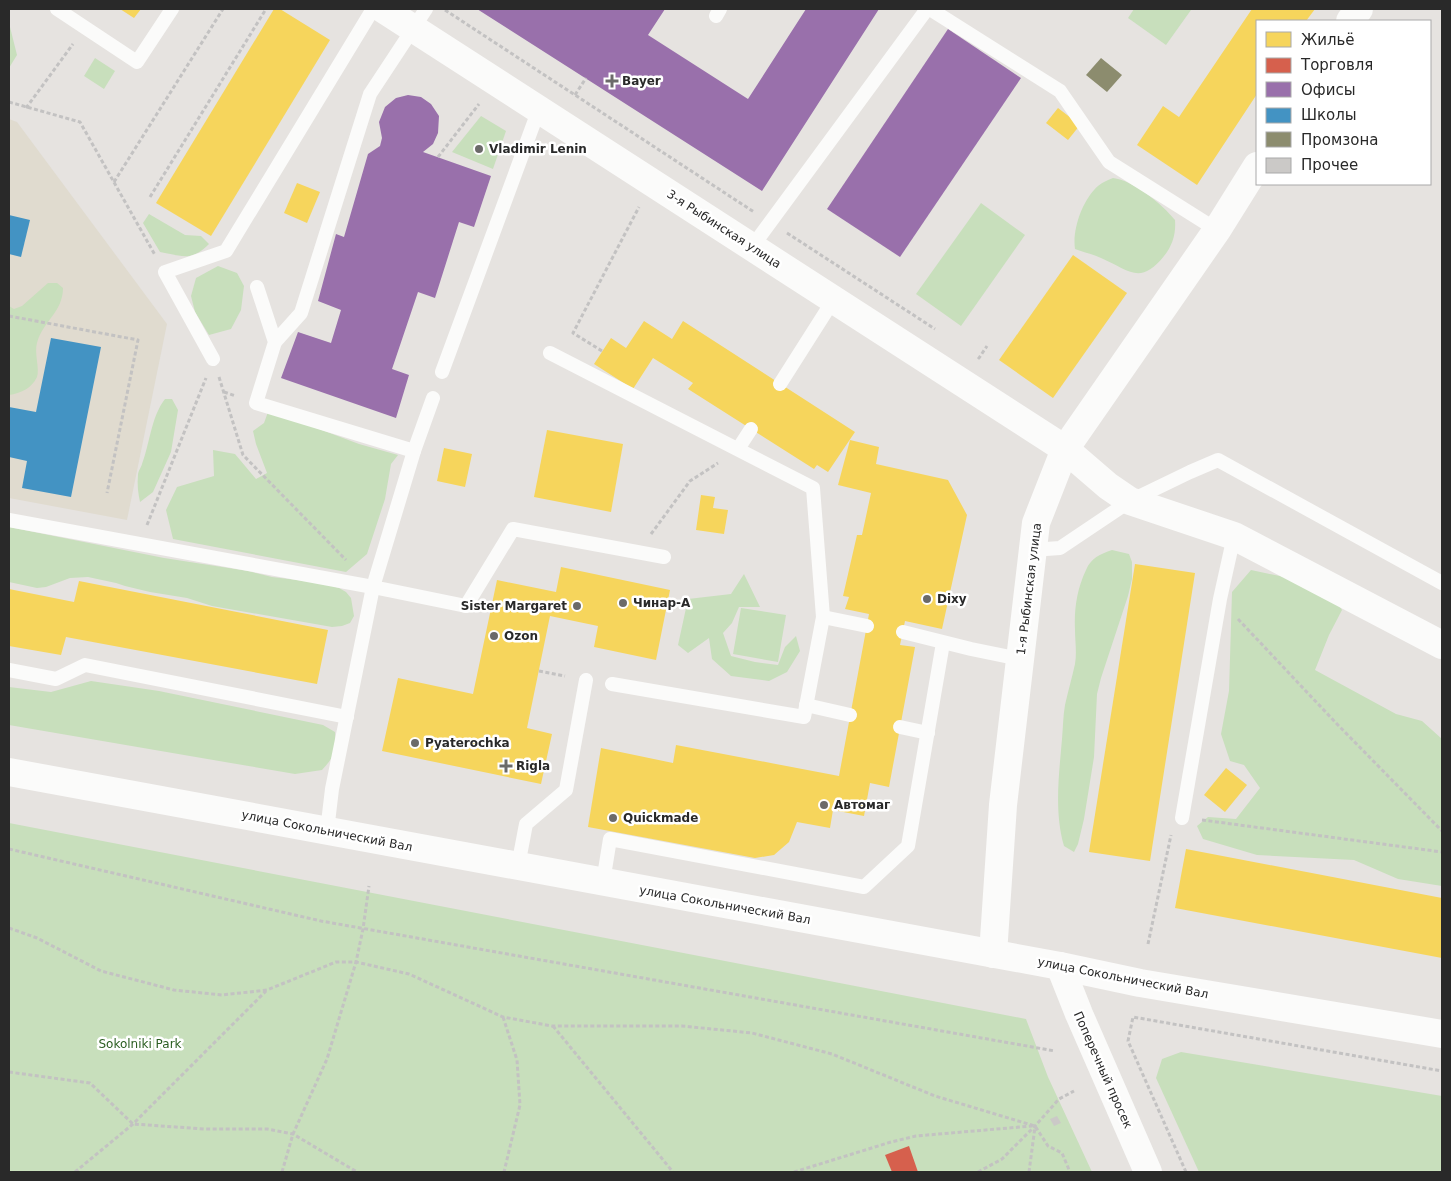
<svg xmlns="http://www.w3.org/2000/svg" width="1451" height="1181" font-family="'DejaVu Sans',sans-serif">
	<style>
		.education { fill: #e0dbcf }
		.green { fill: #c8dfbc }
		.homes { fill: #f6d55c }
		.shops { fill: #d6604d }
		.offices { fill: #9970ab }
		.schools { fill: #4393c3 }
		.industry { fill: #8c8c6e }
		.building { fill: #cbc9c7 }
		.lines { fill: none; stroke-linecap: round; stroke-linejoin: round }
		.path { stroke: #c3c2c2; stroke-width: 3; stroke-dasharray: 4 2.5; stroke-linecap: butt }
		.service { stroke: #fbfbfa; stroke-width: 14 }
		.minor { stroke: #fbfbfa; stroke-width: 28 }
		.tertiary { stroke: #fbfbfa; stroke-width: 28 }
		.secondary { stroke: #fbfbfa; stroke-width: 28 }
		.poi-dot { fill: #6b6a69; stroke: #fff; stroke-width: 2 }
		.labels { text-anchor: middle; stroke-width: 5; stroke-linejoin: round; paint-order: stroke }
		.poi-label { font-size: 12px; font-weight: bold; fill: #292929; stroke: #fff; text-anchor: start }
		.street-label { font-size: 12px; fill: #292929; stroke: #fff }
		.park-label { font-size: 12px; fill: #2b5e21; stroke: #fff }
	</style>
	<rect width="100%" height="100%" fill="#e6e3e0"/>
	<polygon class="education" points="9,119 17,122 167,324 127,520 9,498"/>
	<g class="green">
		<polygon points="1134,9 1189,9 1191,10 1166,45 1128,18"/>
		<polygon points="9,23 17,55 9,68"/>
		<polygon points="95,58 115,71 104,89 84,76"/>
		<polygon points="481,116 506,131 493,169 452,152"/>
		<path d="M 1113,178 C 1133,180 1162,204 1175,220 C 1176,233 1173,245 1164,256 C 1140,286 1129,270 1101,258 C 1092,254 1083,252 1075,249 C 1072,229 1083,199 1098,186 C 1103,182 1108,180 1113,178 Z"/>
		<polygon points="981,203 1025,235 961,326 916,294"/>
		<path d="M 149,214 L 185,235 L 201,236 L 209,244 C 191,262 183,256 160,252 L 143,223 Z"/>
		<polygon points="218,266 237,273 244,286 241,310 231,329 209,335 195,312 191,296 196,278"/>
		<path d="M 48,283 L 57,283 L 63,288 C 63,312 43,321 37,343 C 34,353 40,369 37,377 C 31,389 21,393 9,395 L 9,306 L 14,309 L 22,306 Z"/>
		<path d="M 165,399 L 172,399 L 178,410 L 171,452 L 153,492 L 140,502 C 138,493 137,484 138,475 C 138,471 141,468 142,464 C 150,443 151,417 165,399 Z"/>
		<polygon points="268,412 279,414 359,444 398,455 391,464 385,499 367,554 346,572 173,539 166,510 177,487 214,476 213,450 235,454 256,479 267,473 256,444 253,431 264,423"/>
		<polygon points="9,527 164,558 248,571 272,577 322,583 339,588 346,592 351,598 354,616 350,623 342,626 332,627 212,606 187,598 150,592 125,586 116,583 88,577 70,578 46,587 37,588 9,582"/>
		<path d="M 1112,550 L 1129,554 L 1132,562 L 1132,579 L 1128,596 L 1101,678 L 1097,694 L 1094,757 L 1084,819 L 1078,844 L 1074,852 L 1064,846 C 1054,811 1059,775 1062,739 C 1063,728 1063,716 1065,705 C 1068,691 1072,678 1075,664 C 1077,653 1075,640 1075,630 C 1074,609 1077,589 1086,570 C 1091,558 1100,554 1112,550 Z"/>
		<polygon points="1251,570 1294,579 1334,598 1342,610 1329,635 1315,670 1396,714 1422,721 1442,739 1442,886 1398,879 1354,860 1257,855 1203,839 1197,826 1208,817 1236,819 1260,788 1244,765 1230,761 1221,734 1229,691 1232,592"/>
		<polygon points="744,574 760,607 739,607 732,623 723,633 731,656 755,662 778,665 785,647 796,636 800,651 787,672 769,681 731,676 712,659 709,638 688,653 678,645 688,599 731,594"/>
		<polygon points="741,608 786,615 778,662 733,654"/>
		<path d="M 91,681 L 159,691 L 323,725 L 335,732 C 336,751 335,756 322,770 L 295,774 L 9,725 L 9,687 L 51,692 Z"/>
		<polygon points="9,823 1026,1019 1048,1077 1092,1172 9,1172"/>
		<polygon points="1181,1052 1442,1096 1442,1172 1199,1172 1156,1078 1162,1059"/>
	</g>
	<g class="homes">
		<polygon points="120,9 141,9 134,18"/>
		<polygon points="274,9 280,9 330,40 211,236 156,203"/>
		<polygon points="1252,9 1315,9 1306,21 1257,21 1257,94 1197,185 1137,145 1163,106 1179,117"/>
		<polygon points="1058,108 1080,125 1068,140 1046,123"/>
		<polygon points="297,183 320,192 307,223 284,213"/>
		<polygon points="1073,255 1127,293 1053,398 999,360"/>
		<polygon points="644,321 672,339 683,321 855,432 828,472 817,465 814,469 688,389 693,383 653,358 633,389 594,364 611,338 626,348"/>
		<polygon points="547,430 623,444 611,512 534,497"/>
		<polygon points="850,440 879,447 876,464 948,480 967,515 942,629 905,621 900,645 915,647 889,787 870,783 864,816 833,810 830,828 797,822 789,842 774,855 755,858 588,827 601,748 673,763 676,745 839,776 869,614 845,609 849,597 843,596 857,535 862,535 871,493 838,485"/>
		<polygon points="444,448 472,454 465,487 437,481"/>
		<polygon points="701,495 715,497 713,508 728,510 724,534 696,530"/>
		<polygon points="1135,564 1195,573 1150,861 1089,852"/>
		<polygon points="561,567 670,590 656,660 594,647 598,626 550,616 527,728 552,734 541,784 382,751 398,678 473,694 497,580 556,592"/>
		<polygon points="79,581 328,630 317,684 66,637 61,655 9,646 9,589 74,602"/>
		<polygon points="1226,768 1247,785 1225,812 1204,795"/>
		<polygon points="1186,849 1442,898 1442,958 1175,908"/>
	</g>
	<polygon class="shops" points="909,1146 918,1172 892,1172 885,1155"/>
	<g class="offices">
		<polygon points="477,9 665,9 648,35 748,99 806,9 879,9 762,191"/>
		<polygon points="948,29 1021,78 900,257 827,209"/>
		<polygon points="408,95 421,97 431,104 439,116 438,133 433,144 423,152 491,176 474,227 459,222 435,298 418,292 392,369 409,375 396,418 281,378 298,332 331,343 341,310 318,301 336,234 344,237 368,154 380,146 382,138 379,122 385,107 396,98"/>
	</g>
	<g class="schools">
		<polygon points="9,215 30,220 21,257 9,254"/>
		<polygon points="51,338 101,347 71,497 22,488 27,461 9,457 9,407 36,412"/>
	</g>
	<polygon class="industry" points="1101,58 1122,75 1107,92 1086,75"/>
	<polygon class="building" points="1057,1116 1061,1123 1054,1126 1050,1119"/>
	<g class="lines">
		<g class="path">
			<polyline points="445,10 754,212"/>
			<polyline points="575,95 586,78"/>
			<polyline points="9,102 80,122 155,255"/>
			<polyline points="26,108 73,44"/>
			<polyline points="438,157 479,104"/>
			<polyline points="114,182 223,9"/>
			<polyline points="150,197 266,9"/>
			<polyline points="787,233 935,329"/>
			<polyline points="9,316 138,340 107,493"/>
			<polyline points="602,351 573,333 639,207"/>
			<polyline points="978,357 979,358 987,346"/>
			<polyline points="219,377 243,455 346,560"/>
			<polyline points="224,392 236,396"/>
			<polyline points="147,525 206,378"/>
			<polyline points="651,534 690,481 718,463"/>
			<polyline points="1238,619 1336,723 1442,831"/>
			<polyline points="539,671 565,676"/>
			<polyline points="1202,820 1442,852"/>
			<polyline points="9,849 321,921 1055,1051"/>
			<polyline points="9,928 37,938 101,971 174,990 222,995 267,990 336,962 356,962 409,974 503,1017 552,1026 682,1026 752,1033 832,1054 935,1096 1035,1126 1048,1146 1062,1153 1070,1172"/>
			<polyline points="1148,944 1171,835"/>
			<polyline points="503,1017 517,1060 520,1105 504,1172"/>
			<polyline points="553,1026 673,1172"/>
			<polyline points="9,1072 90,1083 133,1124 204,1129 267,1129 293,1134 357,1172"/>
			<polyline points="75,1172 133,1124 266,991"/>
			<polyline points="282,1172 293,1134 327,1059 356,962 363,929 369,886"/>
			<polyline points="794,1172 891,1142 916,1136 1032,1126"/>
			<polyline points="978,1172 1002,1159 1035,1126 1059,1099 1074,1091"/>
			<polyline points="1029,1172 1035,1127"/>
			<polyline points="1186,1172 1128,1041 1133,1017 1442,1071"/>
		</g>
		<g class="service">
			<polyline points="57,9 137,62 172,9"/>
			<polyline points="930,9 1060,91 1109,162 1217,230"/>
			<polyline points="716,16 720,9"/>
			<polyline points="752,247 927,9"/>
			<polyline points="257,287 275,342 256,403 414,451 433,398"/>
			<polyline points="275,342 301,313 370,94 426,9"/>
			<polyline points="550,353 813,488 823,617 804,717 612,684"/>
			<polyline points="213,359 165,272 226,251 373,9"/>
			<polyline points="442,372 539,109"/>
			<polyline points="780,384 834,299"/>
			<polyline points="738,449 751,429"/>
			<polyline points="414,451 373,587 466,606 513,529 664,557"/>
			<polyline points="9,520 373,587 332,789 327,831"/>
			<polyline points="1032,550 1060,548 1130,501 1190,472 1218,460 1442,583"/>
			<polyline points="823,617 867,626"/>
			<polyline points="903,632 971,649 1020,659"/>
			<polyline points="9,670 56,679 85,665 347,717"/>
			<polyline points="806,705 850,715"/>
			<polyline points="900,727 928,733"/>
			<polyline points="1182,818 1220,599 1234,536"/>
			<polyline points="518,866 526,824 566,790 586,680"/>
			<polyline points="603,882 610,839 864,887 908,846 943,643"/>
		</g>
		<polyline class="minor" points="383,9 1065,449 1108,486 1130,501 1234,536 1442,645"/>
		<polyline class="tertiary" points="1060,966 1079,1014 1148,1172"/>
		<g class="secondary">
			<polyline points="1350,21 1359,9"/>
			<polyline points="9,772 1060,966 1140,983 1442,1034"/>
			<polyline points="993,954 1003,805 1036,523 1065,449 1217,230 1257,166"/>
		</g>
	</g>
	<g class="poi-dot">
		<path d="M609.5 73.5h5v5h5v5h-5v5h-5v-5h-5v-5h5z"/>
		<circle cx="479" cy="149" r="5"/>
		<circle cx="927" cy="599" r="5"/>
		<circle cx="623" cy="603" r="5"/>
		<circle cx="577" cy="606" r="5"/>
		<circle cx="494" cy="636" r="5"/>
		<circle cx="415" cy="743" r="5"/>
		<path d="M503.5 758.5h5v5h5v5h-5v5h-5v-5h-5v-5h5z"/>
		<circle cx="824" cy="805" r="5"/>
		<circle cx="613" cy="818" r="5"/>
	</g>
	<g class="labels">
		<g class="poi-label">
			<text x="622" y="85">Bayer</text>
			<text x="489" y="153">Vladimir Lenin</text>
			<text x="937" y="603">Dixy</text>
			<text x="633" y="607">Чинар-А</text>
			<text x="567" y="610" text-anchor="end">Sister Margaret</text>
			<text x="504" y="640">Ozon</text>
			<text x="425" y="747">Pyaterochka</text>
			<text x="516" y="770">Rigla</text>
			<text x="834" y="809">Автомаг</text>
			<text x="623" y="822">Quickmade</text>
		</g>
		<g class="street-label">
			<text transform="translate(724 229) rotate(33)" y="4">3-я Рыбинская улица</text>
			<text transform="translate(1029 589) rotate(-83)" y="4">1-я Рыбинская улица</text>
			<text transform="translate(327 831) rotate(11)" y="4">улица Сокольнический Вал</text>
			<text transform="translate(725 905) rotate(10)" y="4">улица Сокольнический Вал</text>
			<text transform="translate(1123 978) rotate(11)" y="4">улица Сокольнический Вал</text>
			<text transform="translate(1103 1070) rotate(66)" y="4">Поперечный просек</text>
		</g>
		<g class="park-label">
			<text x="140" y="1048">Sokolniki Park</text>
		</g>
	</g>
	<rect width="1451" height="1181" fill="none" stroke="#292929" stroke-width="20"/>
	<rect x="1256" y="20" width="175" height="165" fill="#ffffff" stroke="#a9a9a9"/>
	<rect x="1266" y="32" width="25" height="15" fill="#f6d55c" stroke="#a9a9a9"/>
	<text x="1301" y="45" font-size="15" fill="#292929">Жильё</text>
	<rect x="1266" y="58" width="25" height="15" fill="#d6604d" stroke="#a9a9a9"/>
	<text x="1301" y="70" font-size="15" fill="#292929">Торговля</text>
	<rect x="1266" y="82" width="25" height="15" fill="#9970ab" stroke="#a9a9a9"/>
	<text x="1301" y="95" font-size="15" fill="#292929">Офисы</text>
	<rect x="1266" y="108" width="25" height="15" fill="#4393c3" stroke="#a9a9a9"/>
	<text x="1301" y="120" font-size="15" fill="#292929">Школы</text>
	<rect x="1266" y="132" width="25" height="15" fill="#8c8c6e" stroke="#a9a9a9"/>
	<text x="1301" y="145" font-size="15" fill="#292929">Промзона</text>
	<rect x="1266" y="158" width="25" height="15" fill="#cbc9c7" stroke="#a9a9a9"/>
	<text x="1301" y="170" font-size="15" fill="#292929">Прочее</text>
</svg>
